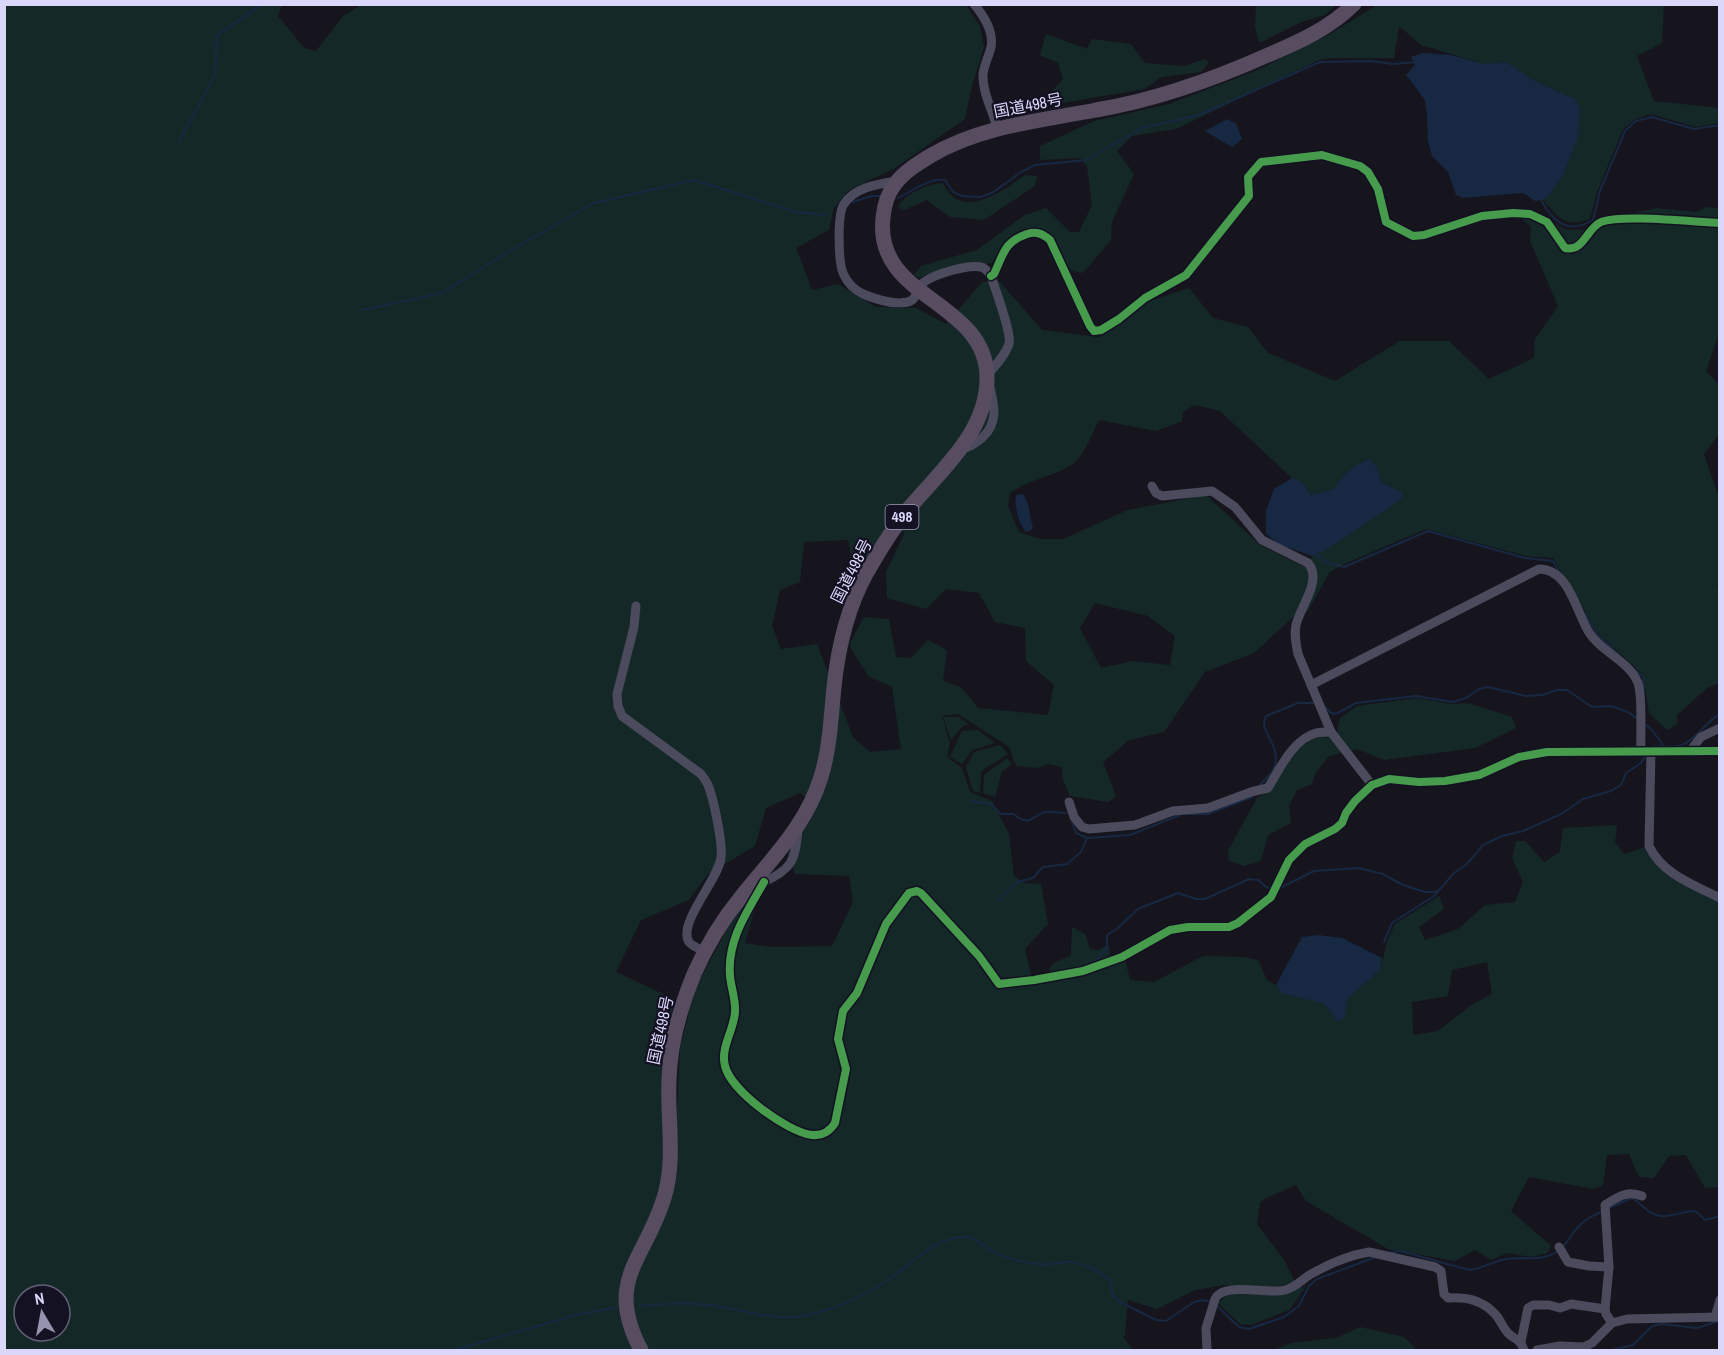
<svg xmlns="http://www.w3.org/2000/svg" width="1724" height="1355" font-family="'Archivo Narrow','Noto Sans JP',sans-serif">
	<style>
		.green { fill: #152828; fill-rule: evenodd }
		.water { fill: #172842 }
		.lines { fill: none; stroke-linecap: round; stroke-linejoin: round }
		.stream { stroke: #172842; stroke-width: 2 }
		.minor { stroke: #4c4b5d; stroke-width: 9 }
		.trunk { stroke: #574c60; stroke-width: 15 }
		.cycleway-casing { stroke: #131122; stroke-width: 11 }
		.cycleway { stroke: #469c4c; stroke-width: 8 }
		.labels { text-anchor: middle; stroke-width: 4.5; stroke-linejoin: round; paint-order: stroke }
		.shield { fill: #131122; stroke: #9e9cb9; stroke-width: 1.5 }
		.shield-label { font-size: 15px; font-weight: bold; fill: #dad7fa }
		.street-label { font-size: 16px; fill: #dad7fa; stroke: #131122 }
	</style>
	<rect width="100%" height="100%" fill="#16151e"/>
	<g class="green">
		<path d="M 4,5 L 282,5 L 278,16 L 304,48 L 316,51 L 343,16 L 361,5 L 966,5 L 980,26 L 984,47 L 972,86 L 965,119 L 895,168 L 848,191 L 834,208 L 829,230 L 796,248 L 812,290 L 838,284 L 876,307 L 916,308 L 946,324 L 982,282 L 999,281 L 1042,330 L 1099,337 L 1147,302 L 1189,288 L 1213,318 L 1248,327 L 1268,353 L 1335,381 L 1400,341 L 1449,341 L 1489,379 L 1534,358 L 1535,339 L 1558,306 L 1530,241 L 1531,226 L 1520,218 L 1548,217 L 1564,229 L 1583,230 L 1598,220 L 1657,208 L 1696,212 L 1707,207 L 1719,208 L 1719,333 L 1706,371 L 1719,385 L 1719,434 L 1704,454 L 1719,498 L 1720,570 L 1717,587 L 1720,590 L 1719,683 L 1707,688 L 1677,715 L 1677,724 L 1667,730 L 1649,713 L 1643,675 L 1597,632 L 1553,558 L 1526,556 L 1426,529 L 1344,564 L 1329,573 L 1308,611 L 1293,617 L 1254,653 L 1205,672 L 1164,732 L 1129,740 L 1103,762 L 1116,796 L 1109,802 L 1070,796 L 1063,780 L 1062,767 L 1048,764 L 1037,768 L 1016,766 L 1009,747 L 958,714 L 942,716 L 950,743 L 947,757 L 962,768 L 970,792 L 992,801 L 1009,834 L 1014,876 L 1024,883 L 1041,884 L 1048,924 L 1025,949 L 1031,975 L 1048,974 L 1052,964 L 1071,955 L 1072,927 L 1085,934 L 1090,949 L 1099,950 L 1105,946 L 1109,946 L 1110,958 L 1125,959 L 1130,980 L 1154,982 L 1203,956 L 1244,957 L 1258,960 L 1267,980 L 1276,985 L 1281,993 L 1325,1004 L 1336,1021 L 1344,1019 L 1348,998 L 1380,970 L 1387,942 L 1395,924 L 1439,896 L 1444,909 L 1419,927 L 1425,940 L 1458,929 L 1485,905 L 1515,902 L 1523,882 L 1512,858 L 1516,841 L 1525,841 L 1544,862 L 1560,852 L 1563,828 L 1617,825 L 1615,842 L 1624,854 L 1643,848 L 1652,850 L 1683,877 L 1717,891 L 1719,888 L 1719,1187 L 1705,1188 L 1686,1155 L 1669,1156 L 1654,1178 L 1639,1177 L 1629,1154 L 1607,1155 L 1603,1185 L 1593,1189 L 1529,1177 L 1511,1211 L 1551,1246 L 1547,1253 L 1531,1257 L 1507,1253 L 1491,1260 L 1475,1250 L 1455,1261 L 1388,1249 L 1306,1201 L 1296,1185 L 1264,1199 L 1260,1203 L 1257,1224 L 1284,1260 L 1295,1282 L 1273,1288 L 1224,1285 L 1195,1290 L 1157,1309 L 1128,1300 L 1125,1335 L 1123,1337 L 1133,1350 L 5,1350 ZM 1194,405 L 1220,411 L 1292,478 L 1302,482 L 1311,495 L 1334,489 C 1344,473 1352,466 1369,459 L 1377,467 L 1381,482 L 1402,492 L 1402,499 L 1329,548 L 1313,556 L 1303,566 L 1260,545 L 1206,495 L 1128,510 L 1063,539 L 1040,539 L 1019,532 L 1008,506 L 1010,493 C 1029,479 1053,477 1071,465 C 1085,456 1091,435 1099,420 L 1156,431 L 1182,421 L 1183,412 ZM 886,531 L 905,532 L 886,572 L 887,598 L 926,609 L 946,589 L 979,593 L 995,622 L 1025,628 L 1026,661 L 1054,685 L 1048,715 L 978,708 L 961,687 L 943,681 L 947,650 L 928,640 L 911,658 L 896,657 L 889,619 L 864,617 L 849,645 L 868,676 L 892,687 L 901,749 L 870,752 L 853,737 L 817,644 L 781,649 L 772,626 L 780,590 L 800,582 L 804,542 L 848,540 L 852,561 L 866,558 ZM 1095,603 L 1148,616 L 1175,636 L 1170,665 L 1133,661 L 1101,668 L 1080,628 ZM 800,793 L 816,807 L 788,853 L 795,874 L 849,876 L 853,902 L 832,946 L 771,947 L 745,943 L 756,904 L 741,904 L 695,988 L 680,1048 L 677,1109 L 667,1114 L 663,1072 L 674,999 L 616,972 L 641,920 L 689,900 L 708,874 L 755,846 L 766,808 ZM 1487,962 L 1492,994 L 1470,1006 L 1438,1031 L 1413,1035 L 1412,1002 L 1448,996 L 1452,970 ZM 24,1295 L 60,1295 L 60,1331 L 24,1331 Z"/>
		<polygon points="1256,5 1256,4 1336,5 1325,15 1301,22 1259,43 1255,27"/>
		<path d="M 1377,5 L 1664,5 L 1662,43 L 1637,56 L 1654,101 L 1719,108 L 1719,123 L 1696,127 L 1651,114 L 1636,119 L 1623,129 L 1597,192 L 1590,219 C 1563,228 1560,218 1543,200 L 1549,195 L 1575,99 L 1535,81 L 1506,62 L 1484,64 L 1421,45 L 1399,26 L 1394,58 L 1330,58 L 1319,60 L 1176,129 L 1132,136 L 1117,151 L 1134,174 L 1112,222 L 1111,240 L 1083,273 L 1070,270 L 1053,236 L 1039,229 L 1012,235 L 992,263 L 939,270 L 918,278 L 914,274 L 921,266 L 977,250 L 1025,215 L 1046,208 L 1070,232 L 1079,232 L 1092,205 L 1087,166 L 1080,158 L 1040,160 L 1040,146 L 1094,121 L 1169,104 L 1258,70 L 1330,34 Z"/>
		<polygon points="1046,34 1087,49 1092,39 1131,44 1145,63 1184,66 1205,59 1209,62 1201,72 1161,77 1145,89 1050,105 1044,100 1063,79 1058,63 1040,55"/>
		<path d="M 1025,175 L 1037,176 L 1035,186 L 984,220 L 950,217 L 927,200 L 904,210 L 898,207 C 904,194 929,183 943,183 C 945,187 948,192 951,195 C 973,215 1008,187 1025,175 Z"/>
		<polygon points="1417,698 1452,704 1468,703 1512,717 1516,728 1475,748 1384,760 1357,749 1329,756 1316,772 1312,784 1297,790 1289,806 1291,823 1268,835 1261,861 1244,866 1229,861 1228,851 1257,798 1270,790 1296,750 1318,735 1337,733 1340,718 1357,706"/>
		<polygon points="943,717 958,717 969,724 962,727 951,740"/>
		<polygon points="978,730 995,743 972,750 962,764 950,757 962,731"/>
		<polygon points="1000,745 1008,754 981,771 980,793 973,791 966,767 974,752"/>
		<polygon points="1007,758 1012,764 1002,772 995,797 983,793 984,775"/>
		<polygon points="1306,1286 1289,1310 1251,1325 1240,1324 1218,1303 1228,1294 1273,1295"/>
		<polygon points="1360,1327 1404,1337 1417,1350 1274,1350 1291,1343 1336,1338"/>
	</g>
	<g class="water">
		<polygon points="1423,53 1451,55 1484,64 1506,62 1535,81 1575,99 1580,108 1578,137 1563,175 1549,195 1543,200 1535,201 1523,193 1463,198 1456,195 1448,172 1432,156 1428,141 1427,115 1425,100 1406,75 1415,65 1411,57"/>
		<polygon points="1227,119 1236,123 1242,139 1232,147 1205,131"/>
		<path d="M 1369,459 L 1377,467 L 1381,482 L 1402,492 L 1402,499 L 1329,548 L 1313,556 L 1280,545 L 1266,534 L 1266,511 L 1274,489 L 1292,478 L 1302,482 L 1311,495 L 1334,489 C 1344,473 1352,466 1369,459 Z"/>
		<path d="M 1023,494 L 1028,504 L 1033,529 L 1026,532 C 1019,524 1014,507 1016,495 Z"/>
		<polygon points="1318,935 1342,938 1382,958 1380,970 1348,998 1344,1019 1336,1021 1325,1004 1281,993 1276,985 1302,937"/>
	</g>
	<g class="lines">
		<g class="stream">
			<polyline points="179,142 215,75 217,35 263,4"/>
			<path d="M 898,198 C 912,191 929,178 945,180 L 953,192 L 963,196 L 980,197 L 992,193 L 1021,172 L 1035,165 L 1086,160 L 1142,128 L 1199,115 L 1320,62 L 1371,61 L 1393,64 L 1417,62"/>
			<path d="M 1541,200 C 1553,222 1568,235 1593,220 L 1600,191 L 1625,131 L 1636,121 L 1652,117 L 1694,129 L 1720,125"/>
			<polyline points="852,202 872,196 880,196"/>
			<polyline points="362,310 442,293 513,249 594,203 694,180 796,212 826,215"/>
			<polyline points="1316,553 1325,562 1344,567 1428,531 1525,558 1553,561 1560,573"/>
			<polyline points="1585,614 1597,634 1619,655"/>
			<polyline points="1634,669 1643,677 1644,690"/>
			<polyline points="1325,707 1331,713 1336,714 1356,703 1416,696 1453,702 1466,698 1479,689 1488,687 1526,696 1542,695 1557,690 1567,690 1592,707 1611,706 1628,712 1639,720"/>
			<polyline points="1643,723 1651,729 1664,746"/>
			<path d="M 1648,748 C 1658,743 1671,749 1682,745 C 1697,739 1705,722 1720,714"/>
			<path d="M 1258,787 C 1263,781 1271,775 1274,768 C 1283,745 1257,732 1266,716 L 1298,703 L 1314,703"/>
			<path d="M 971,801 L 991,804 L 1001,814 L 1014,814 C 1030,828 1031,816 1045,812 C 1051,811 1059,813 1066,813"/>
			<polyline points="1186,814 1208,814 1252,797"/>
			<polyline points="1072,822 1076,833 1087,838"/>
			<polyline points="1278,889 1314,871 1359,868 1383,874 1403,885 1425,892 1435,892 1439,890"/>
			<polyline points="998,901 1017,882 1033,878 1043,867 1067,864 1081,852 1087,838 1130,835 1180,815"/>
			<polyline points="1384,942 1392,923 1434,896 1454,873 1466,865 1483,845 1502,836 1523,831 1561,814 1583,799 1611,791 1621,785 1626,773 1641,763 1646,754"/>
			<polyline points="1092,964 1107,949 1107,935 1118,928 1138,909 1178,893 1196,899 1205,899 1249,879 1258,880 1266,887 1272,889"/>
			<path d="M 1609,1208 L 1632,1198 C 1642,1204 1648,1214 1660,1216 C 1669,1217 1691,1210 1694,1211 C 1698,1212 1702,1217 1705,1220 L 1720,1216"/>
			<path d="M 1562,1248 C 1578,1228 1579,1220 1604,1211"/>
			<path d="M 1387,1253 L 1400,1251 L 1469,1270 C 1482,1269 1493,1261 1506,1259 C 1525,1256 1539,1263 1558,1251"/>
			<path d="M 639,1306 C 663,1304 687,1302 711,1305 C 740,1309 772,1321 801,1316 C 831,1311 860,1298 885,1282 C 910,1266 936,1235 967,1237 C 978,1237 981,1246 990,1250 C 1003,1258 1023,1262 1038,1264 C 1048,1266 1059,1262 1069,1262 C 1083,1262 1100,1272 1110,1280 L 1113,1296 L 1120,1302 L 1156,1320 L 1166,1321 L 1194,1302 L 1203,1300 L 1212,1302"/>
			<polyline points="1217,1306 1239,1327 1249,1329 1284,1317 1299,1306 1309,1286 1317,1279 1376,1257"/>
			<polyline points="454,1350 580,1314 615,1308"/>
			<polyline points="1612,1350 1633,1345 1652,1326 1662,1324 1697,1328 1719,1321"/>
		</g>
		<g class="minor">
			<path d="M 974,4 C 984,16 994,31 991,47 C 989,56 984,65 983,74 C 982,92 993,111 997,128"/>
			<path d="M 897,181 C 879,184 855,187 844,204 C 837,214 838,265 844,275 C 848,284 855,290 863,294 C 875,299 894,305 908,302 C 917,300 918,287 924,282 C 935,274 968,264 981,267 C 986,268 988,272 991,276 C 995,289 1012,333 1009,344 C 1005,356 995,366 987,375 C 992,398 1002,420 982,438 C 974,444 971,447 961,449"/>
			<path d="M 991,276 L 994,274 C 1004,253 1004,242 1027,234 C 1037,231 1043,234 1050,240 L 1090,326 L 1094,331 L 1101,330 L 1119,319 L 1145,298 L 1186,275 L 1249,196 L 1248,177 L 1261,162 L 1322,155 L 1360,166 L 1368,172 L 1378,189 L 1386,222 L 1413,236 L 1424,235 L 1482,216 L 1513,213 L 1530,214 L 1547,222 L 1565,248 C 1584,252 1586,229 1601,222 C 1622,214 1694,222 1720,223"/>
			<path d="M 1152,486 L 1156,493 L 1162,496 L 1212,491 L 1235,507 L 1262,540 L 1308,563 C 1323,580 1300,607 1296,625 C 1294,635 1296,644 1298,654 L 1331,732 L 1372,785"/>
			<path d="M 636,606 L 634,627 L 617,694 L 618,706 L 622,716 L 701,774 C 703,777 706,781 708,785 C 714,800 723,844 721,858 C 718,880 677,924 689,942 C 693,947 700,949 705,951"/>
			<path d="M 1311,685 L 1539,569 C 1570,569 1576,613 1590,634 C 1602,652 1630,662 1638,683 C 1643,697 1640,734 1641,752"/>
			<path d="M 1651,751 L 1649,846 C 1662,874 1694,885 1720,898"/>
			<polyline points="1690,751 1701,737 1720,728"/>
			<path d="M 1069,802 L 1074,817 L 1082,827 L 1089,829 L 1135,825 L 1173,811 L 1208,808 L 1251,792 L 1268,788 C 1279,770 1293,739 1316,733 C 1320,732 1326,732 1331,732"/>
			<path d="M 759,880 L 764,882 C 792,869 795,861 798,830"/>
			<path d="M 764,882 C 747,912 727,940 730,976 C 731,988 736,1000 735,1012 C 734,1030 720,1048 725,1066 C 731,1091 787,1132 812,1135 C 823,1136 830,1131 835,1123 L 846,1069 L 838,1039 L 843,1011 L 857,993 L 886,924 L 909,893 L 917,891 L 921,893 L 979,956 L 999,984 L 1034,980 L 1083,971 L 1122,957 L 1170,930 L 1188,927 L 1229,927 L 1238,923 L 1271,897 L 1289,860 L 1305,844 L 1335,829 L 1342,823 L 1346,813 L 1355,801 L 1372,785 L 1389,779 L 1419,782 L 1445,781 L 1479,775 L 1519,757 L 1547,752 L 1720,751"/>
			<polyline points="1559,1247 1568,1262 1589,1266 1609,1267"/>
			<polyline points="1715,1317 1720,1300"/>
			<path d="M 1612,1323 L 1606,1314 L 1605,1309 L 1609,1267 L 1605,1205 C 1618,1197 1627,1190 1642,1196"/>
			<polyline points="1521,1342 1528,1308 1533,1305 1549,1305 1560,1308 1571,1304 1605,1309"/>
			<path d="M 1207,1350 L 1206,1328 L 1215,1299 C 1223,1281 1268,1295 1285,1290 C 1297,1287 1303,1278 1313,1273 C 1329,1264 1351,1255 1369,1252 L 1435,1267 L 1441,1271 L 1444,1294 L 1448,1298 C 1467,1297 1482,1300 1495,1314 C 1501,1320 1503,1329 1509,1334 C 1517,1341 1519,1338 1524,1350"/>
			<polyline points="1537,1350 1560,1346 1584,1347 1592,1343 1612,1323 1627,1319 1720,1317"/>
		</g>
		<path class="trunk" d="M 641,1350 C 604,1280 645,1260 664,1198 C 676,1159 667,1119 669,1080 C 670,1044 680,1008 694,974 C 706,947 722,920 741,897 C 772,858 806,826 821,777 C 830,748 831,717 834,687 C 838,648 847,609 866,574 C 879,551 893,527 911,506 C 943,468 988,431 987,376 C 985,300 874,299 883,218 C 884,206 888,193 895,184 C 904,172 917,164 930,156 C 981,126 1039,121 1096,110 C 1156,100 1212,80 1268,55 C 1299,42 1330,28 1354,4"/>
		<g class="cycleway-casing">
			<g id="cycleway">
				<path d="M 991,276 L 994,274 C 1004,253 1004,242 1027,234 C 1037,231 1043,234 1050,240 L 1090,326 L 1094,331 L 1101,330 L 1119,319 L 1145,298 L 1186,275 L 1249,196 L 1248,177 L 1261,162 L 1322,155 L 1360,166 L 1368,172 L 1378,189 L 1386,222 L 1413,236 L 1424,235 L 1482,216 L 1513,213 L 1530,214 L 1547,222 L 1565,248 C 1584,252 1586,229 1601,222 C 1622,214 1694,222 1720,223"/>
				<path d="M 764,882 C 747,912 727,940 730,976 C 731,988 736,1000 735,1012 C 734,1030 720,1048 725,1066 C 731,1091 787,1132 812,1135 C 823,1136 830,1131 835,1123 L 846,1069 L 838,1039 L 843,1011 L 857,993 L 886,924 L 909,893 L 917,891 L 921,893 L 979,956 L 999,984 L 1034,980 L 1083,971 L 1122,957 L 1170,930 L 1188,927 L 1229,927 L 1238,923 L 1271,897 L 1289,860 L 1305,844 L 1335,829 L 1342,823 L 1346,813 L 1355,801 L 1372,785 L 1389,779 L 1419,782 L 1445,781 L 1479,775 L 1519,757 L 1547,752 L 1720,751"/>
			</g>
		</g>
		<use href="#cycleway" class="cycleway"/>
	</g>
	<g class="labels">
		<rect class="shield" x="885.5" y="505" width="33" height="24" rx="4.5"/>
		<g class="shield-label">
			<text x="902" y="522">498</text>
		</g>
		<g class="street-label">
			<text transform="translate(1028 105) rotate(-11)" y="6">国道498号</text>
			<text transform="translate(851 571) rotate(-63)" y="6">国道498号</text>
			<text transform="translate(660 1030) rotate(-78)" y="6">国道498号</text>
		</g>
	</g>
	<rect width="1724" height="1355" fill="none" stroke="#dad7fa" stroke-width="12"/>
	<g transform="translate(42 1313) rotate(350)"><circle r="28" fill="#131122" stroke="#636078" stroke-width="1.5"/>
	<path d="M0-4.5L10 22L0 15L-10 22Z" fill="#9593ad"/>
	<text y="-9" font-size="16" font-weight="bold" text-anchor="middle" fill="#dad7fa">N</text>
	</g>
</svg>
